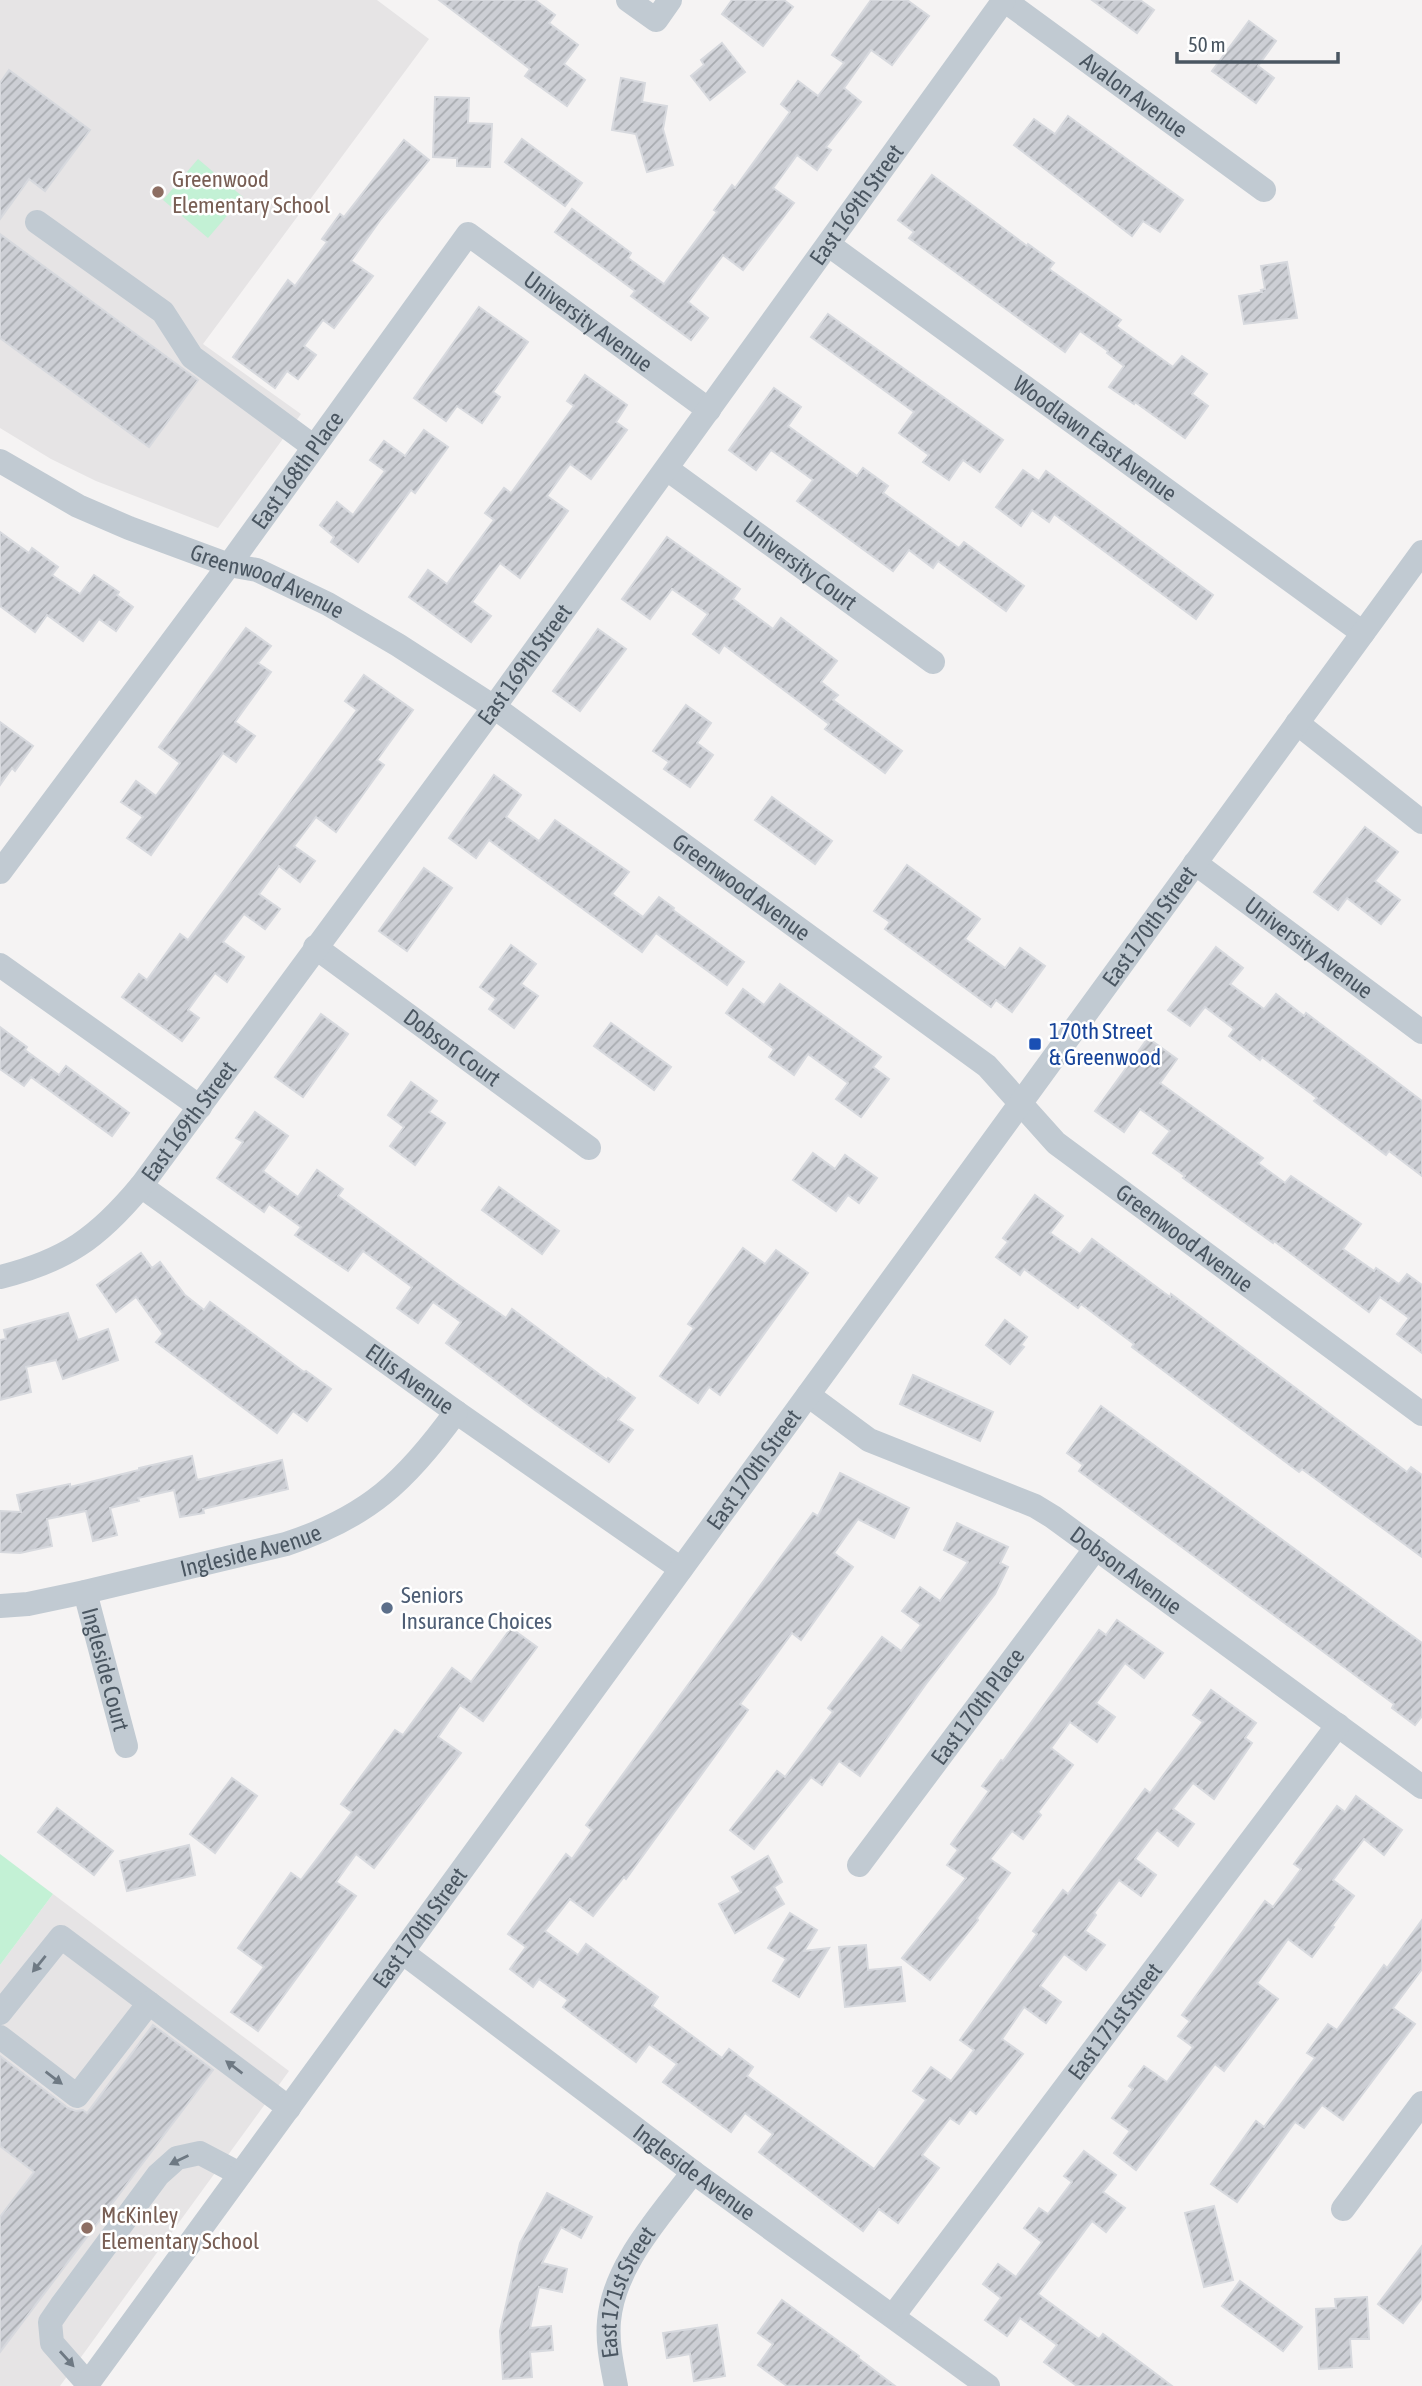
<svg xmlns="http://www.w3.org/2000/svg" width="1422" height="2386" font-family="'Asap Condensed',sans-serif">
	<style>
		.education { fill: #e6e4e5 }
		.green { fill: #c3f1d5 }
		.building { fill: url(#building-hatch); stroke: #d7d9de; stroke-width: 2 }
		.lines { fill: none; stroke-linecap: round; stroke-linejoin: round }
		.minor { stroke: #c1cad2; stroke-width: 24 }
		.oneway { fill: #6e7983 }
		.education-dot { fill: #8d6e63; stroke: #fff; stroke-width: 2.5 }
		.transit-dot { fill: #1a4fb4; stroke: #fff; stroke-width: 2.5 }
		.service-dot { fill: #5c6f8a; stroke: #fff; stroke-width: 2.5 }
		.labels { text-anchor: middle; stroke-width: 5; stroke-linejoin: round; paint-order: stroke }
		.street-label { font-size: 23px; fill: #4a5661; stroke: #fff }
		.education-label { font-size: 23px; fill: #785e54; stroke: #fff; text-anchor: start }
		.transit-label { font-size: 23px; fill: #164399; stroke: #fff; text-anchor: start }
		.service-label { font-size: 23px; fill: #4e5e75; stroke: #fff; text-anchor: start }
	</style>
	<defs>
		<pattern id="building-hatch" width="6" height="6" patternUnits="userSpaceOnUse" patternTransform="scale(1.75)"><rect width="6" height="6" fill="#cdcfd5"/><path d="M-1 1l2-2M0 6l6-6M5 7l2-2" fill="none" stroke="#a8abb0"/></pattern>
	</defs>
	<rect width="100%" height="100%" fill="#f5f3f3"/>
	<g class="education">
		<polygon points="0,0 377,0 429,39 203,344 301,414 218,528 96,481 51,459 0,428"/>
		<polygon points="53,1894 289,2071 60,2386 0,2386 0,1965"/>
	</g>
	<g class="green">
		<polygon points="198,159 243,197 208,238 163,200"/>
		<polygon points="0,1854 53,1894 0,1965"/>
	</g>
	<g class="building">
		<polygon points="439,0 535,0 555,15 549,23 578,45 564,64 585,80 567,106 525,76 530,69"/>
		<polygon points="732,0 784,0 793,7 763,46 722,14"/>
		<polygon points="871,0 907,0 929,16 892,65 871,50 844,88 861,102 826,147 831,150 817,170 797,155 773,188 794,203 743,270 723,255 688,302 708,318 691,340 631,296 635,291 555,232 572,209 631,253 628,258 664,284 717,212 714,210 732,185 735,188 790,112 781,104 798,81 818,96 844,63 832,55"/>
		<polygon points="1092,0 1140,0 1154,10 1137,33"/>
		<polygon points="1249,21 1276,41 1258,66 1274,78 1256,103 1212,71"/>
		<polygon points="722,43 745,72 710,100 691,76 704,65 701,60"/>
		<polygon points="9,70 90,130 45,191 29,179 0,219 0,83"/>
		<polygon points="621,78 645,83 642,102 667,106 663,129 673,165 647,172 636,134 612,130"/>
		<polygon points="435,97 469,98 468,123 492,124 490,167 457,166 457,158 433,157"/>
		<polygon points="1068,116 1183,200 1160,232 1143,221 1132,236 1014,145 1034,119 1055,134"/>
		<polygon points="522,139 582,183 565,206 505,162"/>
		<polygon points="404,140 429,160 381,219 351,261 373,276 334,328 323,320 304,346 316,355 298,379 287,371 275,388 233,357 288,280 295,286 327,242 322,239 340,214 344,217"/>
		<polygon points="932,175 1027,246 1028,244 1054,263 1049,269 1121,320 1116,326 1173,367 1182,356 1207,374 1192,394 1208,406 1185,438 1135,402 1134,404 1109,387 1124,366 1107,353 1108,351 1080,331 1065,352 909,238 914,232 898,220"/>
		<polygon points="0,234 198,380 149,447 0,338"/>
		<polygon points="1287,262 1297,318 1244,324 1239,296 1262,292 1261,290 1265,289 1261,266"/>
		<polygon points="479,307 528,342 493,392 500,397 482,423 457,406 446,421 414,398"/>
		<polygon points="828,314 1003,440 980,472 963,460 949,480 923,462 929,455 899,433 914,412 811,337"/>
		<polygon points="585,375 627,405 616,422 627,430 591,479 570,464 547,496 568,511 520,578 500,563 472,602 491,616 471,642 409,597 428,570 447,584 494,520 485,513 504,488 511,493 574,406 567,401"/>
		<polygon points="774,388 801,407 788,426 857,476 863,468 888,486 883,493 959,548 964,542 1024,586 1006,611 938,561 933,568 909,550 893,571 797,501 813,480 771,450 756,470 729,450"/>
		<polygon points="424,430 448,447 415,493 411,490 358,562 331,542 334,537 320,525 337,502 353,515 385,471 370,460 384,441 405,456"/>
		<polygon points="1023,470 1039,481 1046,471 1213,595 1196,619 1054,514 1049,522 1032,510 1021,526 996,507"/>
		<polygon points="0,532 29,553 32,548 58,567 52,575 80,594 94,575 119,592 117,595 133,607 116,631 99,619 83,641 47,615 35,632 0,606"/>
		<polygon points="667,537 740,589 733,599 773,629 781,618 837,661 821,682 838,695 833,700 902,751 885,773 825,729 829,724 724,645 719,653 693,634 708,614 672,589 650,619 622,599"/>
		<polygon points="246,628 271,646 258,663 271,672 235,722 255,736 236,762 223,753 151,855 127,838 143,817 121,802 136,781 156,796 180,763 159,747"/>
		<polygon points="598,629 626,649 580,711 553,691"/>
		<polygon points="364,675 413,710 377,760 384,765 336,832 316,817 294,846 315,861 300,882 279,866 259,894 280,909 265,929 244,914 223,942 244,957 227,982 215,973 188,1010 199,1018 182,1041 122,997 139,974 147,980 180,934 188,940 357,710 345,701"/>
		<polygon points="686,705 711,723 697,743 713,755 690,787 664,769 669,762 653,751"/>
		<polygon points="0,722 33,746 15,771 12,768 0,785"/>
		<polygon points="494,775 521,795 506,817 539,841 555,820 629,872 612,894 643,917 659,897 674,908 673,910 744,962 727,985 656,933 642,952 489,840 476,858 449,838"/>
		<polygon points="772,797 832,841 815,864 755,820"/>
		<polygon points="1365,827 1398,852 1375,881 1400,900 1381,924 1347,898 1338,910 1314,892"/>
		<polygon points="907,865 980,919 965,939 1005,968 1020,948 1045,966 1012,1012 996,1000 991,1007 885,929 890,922 874,911"/>
		<polygon points="424,868 452,888 407,951 379,931"/>
		<polygon points="511,945 536,964 521,984 538,996 514,1028 489,1009 496,999 480,987"/>
		<polygon points="1216,947 1243,968 1230,984 1264,1009 1276,994 1304,1016 1306,1013 1422,1101 1422,1176 1389,1151 1386,1155 1314,1101 1317,1098 1262,1057 1260,1060 1229,1036 1234,1029 1205,1007 1190,1026 1168,1010"/>
		<polygon points="780,984 881,1057 873,1067 889,1079 861,1117 836,1099 848,1083 808,1054 794,1075 769,1057 774,1049 726,1013 743,989 764,1005"/>
		<polygon points="321,1014 348,1034 303,1097 275,1077"/>
		<polygon points="611,1023 671,1067 654,1090 594,1046"/>
		<polygon points="0,1027 27,1047 25,1050 59,1075 66,1066 129,1113 112,1136 31,1077 24,1086 0,1069"/>
		<polygon points="1148,1038 1177,1059 1160,1083 1263,1158 1258,1163 1285,1183 1291,1176 1361,1224 1343,1249 1374,1271 1376,1268 1399,1284 1407,1274 1422,1285 1422,1353 1397,1334 1409,1318 1380,1297 1369,1312 1274,1241 1273,1243 1183,1178 1185,1176 1153,1153 1170,1131 1140,1109 1124,1132 1095,1111"/>
		<polygon points="411,1082 437,1101 429,1112 445,1123 415,1165 390,1146 404,1127 388,1115"/>
		<polygon points="255,1112 288,1136 263,1171 298,1197 317,1170 343,1189 338,1196 456,1283 506,1318 512,1309 607,1380 608,1378 635,1398 618,1420 633,1430 609,1462 535,1410 446,1343 461,1322 433,1302 418,1323 397,1308 412,1287 363,1251 348,1271 295,1235 301,1227 269,1204 264,1212 217,1178 243,1142 236,1138"/>
		<polygon points="813,1153 835,1169 845,1155 877,1178 859,1203 848,1195 836,1211 793,1180"/>
		<polygon points="499,1187 559,1231 542,1254 482,1210"/>
		<polygon points="1035,1195 1063,1216 1050,1233 1080,1254 1092,1239 1170,1297 1171,1294 1407,1472 1411,1467 1422,1475 1422,1557 1302,1469 1299,1472 1132,1347 1134,1344 1081,1304 1078,1308 1024,1269 1020,1275 996,1257 1008,1242 1003,1238"/>
		<polygon points="743,1248 765,1264 776,1250 808,1273 720,1395 709,1387 698,1403 660,1376 694,1328 688,1324"/>
		<polygon points="141,1253 152,1268 160,1262 185,1295 204,1310 210,1302 304,1372 306,1371 331,1389 307,1421 293,1411 277,1433 156,1342 163,1334 136,1297 116,1312 97,1285"/>
		<polygon points="68,1313 78,1340 108,1329 118,1360 63,1379 56,1360 26,1367 31,1392 0,1400 0,1340 6,1339 4,1330"/>
		<polygon points="1005,1320 1027,1337 1021,1345 1024,1347 1010,1364 986,1345"/>
		<polygon points="913,1375 993,1412 980,1441 900,1404"/>
		<polygon points="1101,1406 1422,1643 1422,1716 1415,1725 1392,1708 1394,1704 1079,1471 1083,1465 1067,1453"/>
		<polygon points="192,1456 197,1480 282,1460 288,1489 203,1509 204,1513 180,1517 174,1490 138,1498 139,1501 110,1508 117,1535 93,1541 86,1511 47,1519 52,1546 20,1553 0,1552 0,1511 21,1512 17,1495 70,1484 70,1487 139,1470 139,1468"/>
		<polygon points="840,1473 909,1508 894,1538 858,1519 834,1553 853,1567 801,1640 792,1633 740,1704 748,1710 626,1879 624,1877 593,1916 570,1899 545,1931 578,1955 586,1944 658,1997 652,2006 722,2058 729,2049 753,2067 747,2076 874,2169 926,2100 913,2091 931,2067 951,2081 974,2050 960,2040 1037,1934 1033,1931 1063,1890 1068,1894 1145,1789 1150,1793 1203,1722 1193,1715 1211,1690 1256,1723 1245,1738 1252,1743 1214,1799 1193,1783 1173,1809 1194,1824 1178,1846 1157,1830 1135,1859 1156,1875 1141,1896 1119,1880 1094,1913 1096,1915 1085,1931 1105,1945 1086,1970 1064,1954 1040,1986 1061,2002 1046,2023 1024,2007 1002,2039 1023,2054 976,2114 970,2109 959,2124 950,2118 922,2155 939,2168 898,2223 879,2209 863,2231 759,2152 773,2134 745,2113 731,2132 663,2082 677,2064 649,2044 636,2062 563,2007 568,2000 539,1979 533,1987 510,1969 526,1947 508,1934 566,1854 572,1859 592,1830 586,1825 813,1513 818,1516"/>
		<polygon points="957,1523 1008,1547 1000,1563 1008,1567 995,1594 926,1684 860,1776 839,1761 822,1785 811,1777 754,1849 730,1830 777,1771 785,1777 833,1712 828,1708 882,1637 901,1651 921,1625 902,1611 920,1587 940,1601 968,1562 944,1550"/>
		<polygon points="1117,1620 1163,1653 1144,1678 1125,1663 1096,1703 1115,1717 1097,1742 1070,1722 1051,1748 1073,1765 1038,1812 1041,1815 1023,1839 1012,1831 990,1859 1010,1873 977,1918 978,1920 930,1980 902,1958 966,1878 947,1865 958,1850 951,1844 989,1791 982,1786 1001,1760 1003,1761 1099,1630 1106,1635"/>
		<polygon points="511,1628 537,1647 483,1721 460,1705 438,1737 461,1753 374,1868 356,1854 336,1882 356,1896 258,2031 231,2012 264,1967 238,1948 291,1873 301,1880 352,1812 341,1804 395,1730 403,1735 452,1668 471,1682"/>
		<polygon points="232,1778 257,1796 215,1853 190,1834"/>
		<polygon points="1356,1796 1402,1830 1384,1855 1364,1839 1333,1880 1354,1896 1332,1926 1334,1927 1312,1957 1288,1939 1257,1983 1278,1999 1224,2071 1215,2064 1136,2170 1114,2153 1130,2131 1112,2118 1133,2089 1129,2086 1144,2066 1167,2082 1193,2047 1178,2036 1190,2021 1182,2015 1265,1901 1273,1907 1301,1869 1294,1864 1337,1806 1345,1812"/>
		<polygon points="57,1808 113,1851 94,1875 38,1832"/>
		<polygon points="189,1845 195,1875 127,1891 120,1861"/>
		<polygon points="768,1856 782,1882 774,1887 784,1904 735,1933 719,1904 741,1892 732,1877"/>
		<polygon points="790,1913 817,1930 804,1951 829,1948 799,1997 773,1981 786,1959 768,1948"/>
		<polygon points="1422,1920 1422,1969 1393,2008 1415,2024 1343,2120 1322,2105 1304,2128 1295,2122 1237,2202 1211,2184 1256,2121 1264,2127 1315,2058 1307,2053 1328,2024 1337,2030 1384,1965 1387,1968"/>
		<polygon points="866,1945 868,1970 901,1967 905,2001 845,2007 839,1947"/>
		<polygon points="153,2025 213,2070 0,2352 0,2217 34,2172 0,2146 0,2056 68,2108 76,2111 83,2110 87,2113"/>
		<polygon points="1084,2151 1116,2175 1103,2192 1125,2208 1106,2232 1092,2221 1038,2294 1099,2339 1103,2334 1172,2386 1077,2386 1044,2362 1057,2345 1020,2318 1007,2336 985,2320 1001,2298 983,2284 998,2264 1016,2277 1042,2242 1024,2228 1039,2208 1048,2214 1072,2182 1064,2176"/>
		<polygon points="547,2193 592,2217 581,2238 561,2227 542,2263 567,2269 562,2292 539,2287 530,2328 551,2326 553,2350 530,2352 532,2377 503,2379 500,2331 520,2243"/>
		<polygon points="1214,2206 1233,2280 1204,2287 1185,2213"/>
		<polygon points="1422,2246 1422,2298 1403,2323 1378,2304"/>
		<polygon points="1240,2281 1302,2327 1283,2351 1222,2306"/>
		<polygon points="1367,2297 1369,2339 1350,2339 1352,2367 1319,2369 1316,2309 1336,2308 1335,2299"/>
		<polygon points="782,2300 859,2356 858,2358 895,2386 787,2386 758,2365 773,2344 758,2333"/>
		<polygon points="717,2325 725,2376 694,2381 690,2354 667,2358 663,2333"/>
	</g>
	<g class="lines">
		<g class="minor">
			<polyline points="628,0 656,20 670,0"/>
			<path id="s1" d="M 1004,0 L 1264,190"/>
			<polyline points="37,222 163,312 192,357 314,447"/>
			<path id="s2" d="M 829,245 L 1363,633"/>
			<path id="s3" d="M 0,461 L 78,506 L 129,528 L 229,565 L 257,570 L 328,604 L 398,645 L 494,707 L 987,1066 L 1056,1143 L 1422,1414"/>
			<path id="s4" d="M 667,469 L 933,662"/>
			<polyline points="1297,723 1422,822"/>
			<path id="s5" d="M 1195,863 L 1422,1032"/>
			<path id="s6" d="M 0,872 L 229,565 L 468,234 L 709,410"/>
			<path id="s7" d="M 315,947 L 589,1148"/>
			<polyline points="0,965 200,1107"/>
			<path id="s8" d="M 141,1186 L 456,1412 L 681,1569"/>
			<path id="s9" d="M 0,1277 C 65,1261 98,1238 141,1186 L 494,707 L 1004,0"/>
			<path id="s10" d="M 808,1395 L 869,1440 L 1035,1506 L 1053,1517 L 1422,1787"/>
			<path id="s11" d="M 85,1592 L 126,1746"/>
			<path id="s12" d="M 0,1606 L 28,1604 L 85,1592 L 286,1544 C 368,1517 406,1481 456,1412"/>
			<path id="s13" d="M 859,1865 L 1096,1548"/>
			<path id="s14" d="M 402,1952 L 693,2172 L 988,2386"/>
			<polyline points="0,2013 61,1937 289,2108"/>
			<polyline points="0,2037 77,2096 149,2003"/>
			<polyline points="1343,2209 1422,2103"/>
			<path id="s15" d="M 893,2316 L 1338,1725"/>
			<polyline points="88,2384 52,2343 50,2322 61,2306 158,2175 177,2158 200,2153 240,2174"/>
			<path id="s16" d="M 86,2386 L 1422,552"/>
			<path id="s17" d="M 616,2386 C 612,2365 607,2343 609,2321 C 614,2264 661,2216 693,2172"/>
		</g>
	</g>
	<defs><path id="oneway-solid" d="M-6-.8H1V-3.2L6.5 0L1 3.2V.8H-6Z" transform="scale(1.75)"/></defs>
	<g class="oneway">
		<use href="#oneway-solid" transform="translate(39 1964) rotate(129)"/>
		<use href="#oneway-solid" transform="translate(234 2067) rotate(-143)"/>
		<use href="#oneway-solid" transform="translate(54 2078) rotate(37)"/>
		<use href="#oneway-solid" transform="translate(179 2160) rotate(154)"/>
		<use href="#oneway-solid" transform="translate(67 2359) rotate(48)"/>
	</g>
	<g class="education-dot">
		<circle cx="158" cy="192" r="7"/>
		<circle cx="87" cy="2228" r="7"/>
	</g>
	<rect class="transit-dot" x="1028" y="1037" width="14" height="14" rx="3.5"/>
	<circle class="service-dot" cx="387" cy="1608" r="7"/>
	<g class="labels">
		<g class="street-label">
			<text dy="8" stroke="none"><textPath href="#s1" startOffset="161">Avalon Avenue</textPath></text>
			<text dy="8" stroke="none"><textPath href="#s9" startOffset="1386">East 169th Street</textPath></text>
			<text dy="8" stroke="none"><textPath href="#s6" startOffset="940">University Avenue</textPath></text>
			<text dy="8" stroke="none"><textPath href="#s2" startOffset="329">Woodlawn East Avenue</textPath></text>
			<text dy="8" stroke="none"><textPath href="#s6" startOffset="500">East 168th Place</textPath></text>
			<text dy="8" stroke="none"><textPath href="#s4" startOffset="164">University Court</textPath></text>
			<text dy="8" stroke="none"><textPath href="#s3" startOffset="294">Greenwood Avenue</textPath></text>
			<text dy="8" stroke="none"><textPath href="#s9" startOffset="819">East 169th Street</textPath></text>
			<text dy="8" stroke="none"><textPath href="#s3" startOffset="861">Greenwood Avenue</textPath></text>
			<text dy="8" stroke="none"><textPath href="#s16" startOffset="1806">East 170th Street</textPath></text>
			<text dy="8" stroke="none"><textPath href="#s5" startOffset="142">University Avenue</textPath></text>
			<text dy="8" stroke="none"><textPath href="#s7" startOffset="170">Dobson Court</textPath></text>
			<text dy="8" stroke="none"><textPath href="#s9" startOffset="252">East 169th Street</textPath></text>
			<text dy="8" stroke="none"><textPath href="#s3" startOffset="1428">Greenwood Avenue</textPath></text>
			<text dy="8" stroke="none"><textPath href="#s8" startOffset="331">Ellis Avenue</textPath></text>
			<text dy="8" stroke="none"><textPath href="#s16" startOffset="1134">East 170th Street</textPath></text>
			<text dy="8" stroke="none"><textPath href="#s12" startOffset="257">Ingleside Avenue</textPath></text>
			<text dy="8" stroke="none"><textPath href="#s10" startOffset="366">Dobson Avenue</textPath></text>
			<text dy="8" stroke="none"><textPath href="#s11" startOffset="80">Ingleside Court</textPath></text>
			<text dy="8" stroke="none"><textPath href="#s13" startOffset="198">East 170th Place</textPath></text>
			<text dy="8" stroke="none"><textPath href="#s16" startOffset="567">East 170th Street</textPath></text>
			<text dy="8" stroke="none"><textPath href="#s15" startOffset="369">East 171st Street</textPath></text>
			<text dy="8" stroke="none"><textPath href="#s14" startOffset="366">Ingleside Avenue</textPath></text>
			<text dy="8" stroke="none"><textPath href="#s17" startOffset="98">East 171st Street</textPath></text>
		</g>
		<g class="education-label">
			<text x="172" y="187">Greenwood<tspan x="172" dy="26">Elementary School</tspan></text>
			<text x="101" y="2223">McKinley<tspan x="101" dy="26">Elementary School</tspan></text>
		</g>
		<g class="transit-label">
			<text x="1049" y="1039">170th Street<tspan x="1049" dy="26">&amp; Greenwood</tspan></text>
		</g>
		<g class="service-label">
			<text x="401" y="1603">Seniors<tspan x="401" dy="26">Insurance Choices</tspan></text>
		</g>
	</g>
	<path d="M1177 52v10h161v-10" fill="none" stroke="#4a5661" stroke-width="3.5"/>
	<text x="1188" y="52" font-size="21" fill="#4a5661" stroke="#ffffff" stroke-width="5" paint-order="stroke">50 m</text>
</svg>
